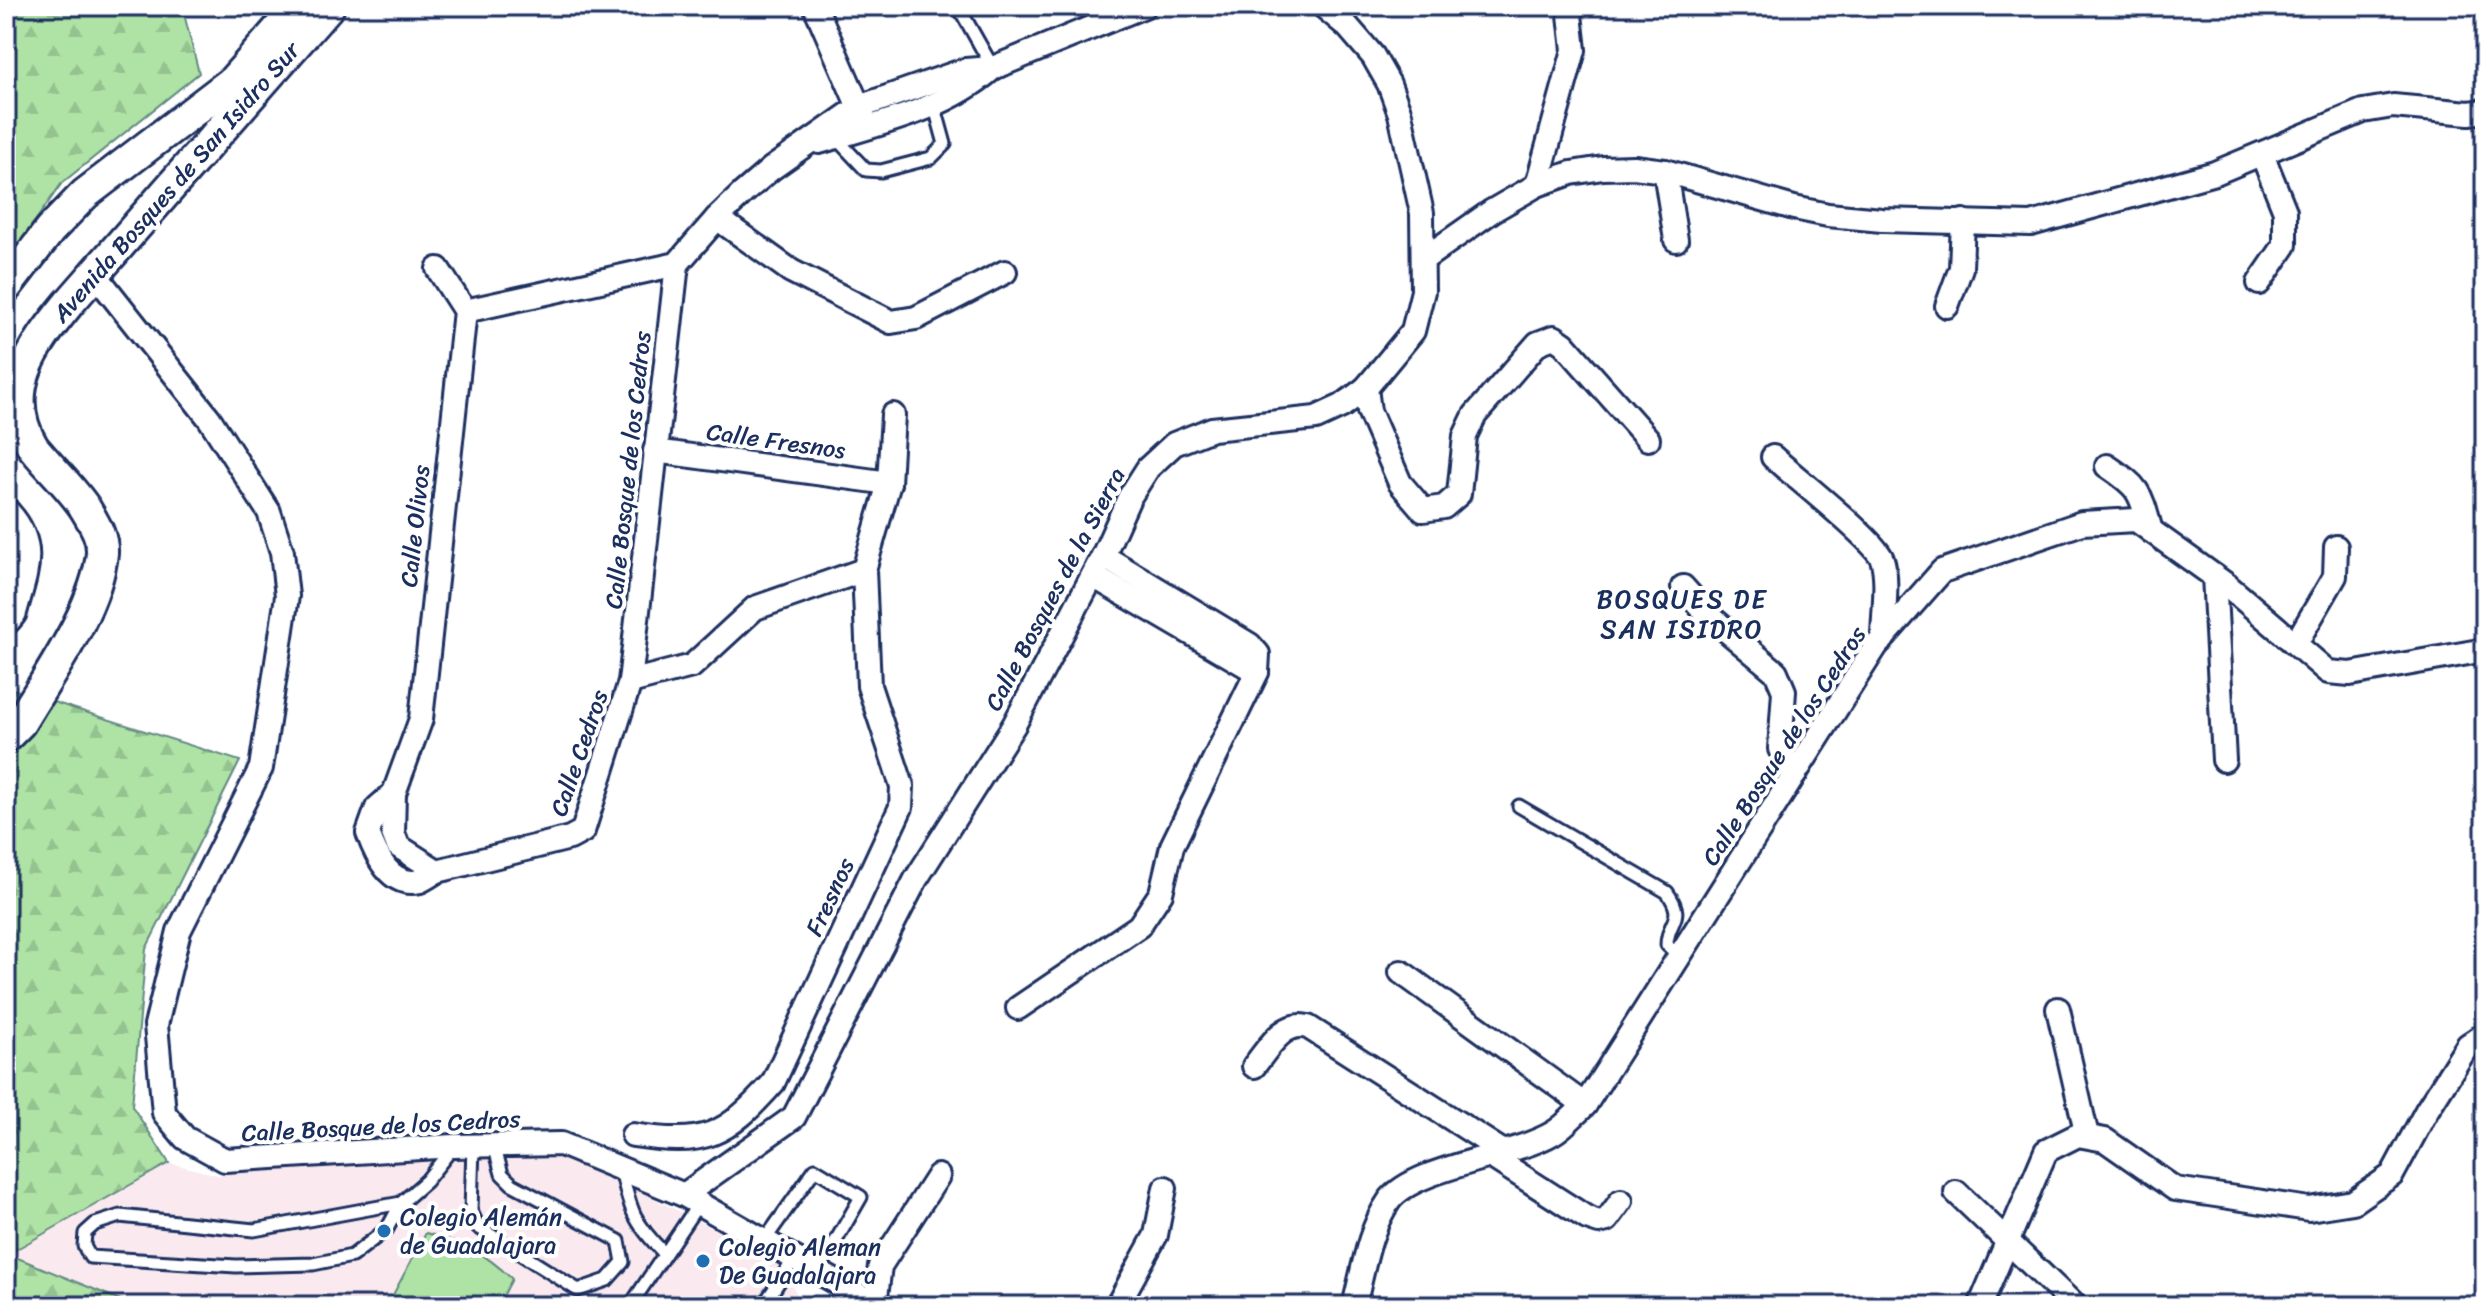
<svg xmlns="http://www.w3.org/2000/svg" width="2491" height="1312" font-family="Sriracha,sans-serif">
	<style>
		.built { fill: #faeaf0 }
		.forest { fill: url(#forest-firs); stroke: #648982; stroke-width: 2 }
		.garden { fill: #aee3a5; stroke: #648982; stroke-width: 2 }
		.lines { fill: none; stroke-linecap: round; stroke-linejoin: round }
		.service-casing { stroke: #1b2f5e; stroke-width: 17 }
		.minor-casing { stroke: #1b2f5e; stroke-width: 28 }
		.secondary-casing { stroke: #1b2f5e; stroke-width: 36 }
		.service { stroke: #fff; stroke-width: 11 }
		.minor { stroke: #fff; stroke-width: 22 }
		.secondary { stroke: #fff; stroke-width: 30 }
		.poi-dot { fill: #1f6fb2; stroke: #fff; stroke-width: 3 }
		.labels { text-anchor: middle; stroke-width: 8; stroke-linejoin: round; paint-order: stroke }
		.street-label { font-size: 24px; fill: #1b2f5e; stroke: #fff }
		.poi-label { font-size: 24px; fill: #1b2f5e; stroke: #fff; text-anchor: start }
		.neighbourhood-label { font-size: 26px; letter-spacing: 2px; fill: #1b2f5e; stroke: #fff }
	</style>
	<defs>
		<pattern id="forest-firs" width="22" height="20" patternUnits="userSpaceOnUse" patternTransform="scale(2)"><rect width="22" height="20" fill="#aee3a5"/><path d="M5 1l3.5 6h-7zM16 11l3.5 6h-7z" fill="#95c390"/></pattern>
	</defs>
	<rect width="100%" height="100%" fill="#fff"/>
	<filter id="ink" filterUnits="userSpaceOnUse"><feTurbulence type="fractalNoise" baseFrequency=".0125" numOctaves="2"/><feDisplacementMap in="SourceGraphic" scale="16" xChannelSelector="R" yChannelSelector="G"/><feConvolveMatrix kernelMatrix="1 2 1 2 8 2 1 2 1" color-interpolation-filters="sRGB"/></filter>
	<g filter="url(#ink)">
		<polygon class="built" points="556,1149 783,1264 802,1306 135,1306 7,1254 169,1163 218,1175 450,1154"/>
		<g class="forest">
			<polygon points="6,6 182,6 199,73 62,183 6,262"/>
			<polygon points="6,687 240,761 146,949 132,1106 169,1163 8,1254 135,1306 6,1306"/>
		</g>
		<path class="garden" d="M 426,1233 C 464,1243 483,1251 512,1279 L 498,1306 L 387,1306 Z"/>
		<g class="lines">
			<g class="service-casing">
				<g id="service">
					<polyline points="958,6 993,68"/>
					<polyline points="833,135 866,170 881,171 931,158 945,144 934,104"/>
					<path d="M 1519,806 L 1667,892 C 1687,920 1667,920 1667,945 L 1680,957"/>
					<polyline points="473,1145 471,1211 478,1227 578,1290 607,1280 623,1262 619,1241 512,1184 502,1174 494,1145"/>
					<path d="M 621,1169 C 630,1210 634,1223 664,1253"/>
					<polyline points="401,1203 254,1230 120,1216 95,1224 85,1233 84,1246 90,1257 236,1266 313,1264 352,1256 387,1229 401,1203 426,1181 454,1146"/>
					<polyline points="764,1241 815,1169 861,1197 818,1272"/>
					<polyline points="642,1306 634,1300 699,1203"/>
					<polyline points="763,1306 794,1259"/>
				</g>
			</g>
			<g class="minor-casing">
				<g id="minor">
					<polyline points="815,6 864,119"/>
					<path d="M 819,142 C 878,124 946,110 993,68"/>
					<polyline points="1665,171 1676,240"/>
					<polyline points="1537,185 1574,50 1569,6"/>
					<polyline points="717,218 791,271 891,322 916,318 1005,272"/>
					<polyline points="1425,258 1492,211 1537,185 1571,173 1603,168 1634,167 1665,171 1794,208 1828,215 1882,220 2031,224 2215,173 2363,111 2393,106 2469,113 2485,111"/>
					<polyline points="95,274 209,418 269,512 282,552 287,596 261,768 179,931 156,1025 164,1113 185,1138 225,1160 454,1146 561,1144 684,1195 878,1306"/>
					<polyline points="2259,283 2285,245 2285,211 2262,154"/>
					<polyline points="1947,306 1961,268 1963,221"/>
					<polyline points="465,311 677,264 717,218 743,193 771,169 859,107 965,70 993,68 1144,6"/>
					<polyline points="1366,388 1369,411 1400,483 1423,510 1444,507 1459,494 1465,436 1475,415 1538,343 1554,337 1564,344 1648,439"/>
					<polyline points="655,451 889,483"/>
					<path d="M 1773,457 C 1792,475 1875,540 1882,559 C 1889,579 1883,617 1883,639"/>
					<path d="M 2107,466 C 2141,489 2140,492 2151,531"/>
					<polyline points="1093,576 1257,672"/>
					<polyline points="2214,576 2224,760"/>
					<polyline points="1683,587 1707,614 1776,672 1784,691 1780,749 1795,774"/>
					<polyline points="2296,643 2335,576 2336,547"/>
					<polyline points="630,682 692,666 755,608 864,570"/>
					<path d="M 394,793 L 377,808 L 368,833 C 376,855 390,888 420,881 C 425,879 432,874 437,871 L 570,838 L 583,831 L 630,682 L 677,264"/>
					<polyline points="437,871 398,846 393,833 394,793 421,719 465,311 438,269"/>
					<polyline points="1401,972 1585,1105"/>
					<polyline points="1018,1008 1139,926 1161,893 1172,846 1257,672 1258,654 1250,645 1103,556"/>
					<polyline points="2058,1009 2087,1136"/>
					<path d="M 1254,1066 C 1268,1049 1283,1020 1308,1027 L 1505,1153"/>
					<path d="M 633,1135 C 705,1146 725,1137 773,1083 L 901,807 L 902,786 L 869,686 L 864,570 L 889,483 L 893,415"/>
					<polyline points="1492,1157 1587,1218 1599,1222 1607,1220 1621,1201"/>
					<polyline points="1956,1192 2075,1306"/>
					<polyline points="684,1195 794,1117 916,879 1014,725 1103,556 1129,498 1148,468 1174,444 1212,429 1316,418 1342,406 1366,388 1413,331 1423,291 1422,213 1400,114 1389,84 1373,56 1348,27 1323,6"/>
					<polyline points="875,1304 880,1266 938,1176"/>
					<polyline points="1117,1306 1156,1235 1165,1188"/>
					<path d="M 1354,1306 C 1363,1272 1368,1231 1389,1201 C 1413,1167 1513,1157 1553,1133 C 1564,1127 1575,1114 1585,1105 L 1876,646 L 1942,571 L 2082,523 L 2136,520 L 2228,586 L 2328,672 L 2350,674 L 2485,650"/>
					<polyline points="1980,1306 2046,1151 2078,1135 2105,1140 2175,1189 2309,1209 2353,1202 2392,1175 2427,1110 2468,1045 2485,1034"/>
				</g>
			</g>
			<g class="secondary-casing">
				<g id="secondary">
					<polyline points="6,287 50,230 85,194 233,81 299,6"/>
					<path d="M 6,515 C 35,547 21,574 11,612 L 6,618"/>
					<path d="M 6,737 L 20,723 C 48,676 97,608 102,553 C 103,536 93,522 85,508 C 70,486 50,468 33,447 C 0,391 33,347 69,303 L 329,6"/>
				</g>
			</g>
			<use href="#service" class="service"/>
			<use href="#minor" class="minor"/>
			<use href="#secondary" class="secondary"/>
		</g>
	</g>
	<g class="poi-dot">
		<circle cx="384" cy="1231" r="8"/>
		<circle cx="703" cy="1261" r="8"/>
	</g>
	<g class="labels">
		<g class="street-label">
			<text transform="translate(176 182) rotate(-49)" y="8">Avenida Bosques de San Isidro Sur</text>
			<text transform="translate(776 441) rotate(8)" y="8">Calle Fresnos</text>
			<text transform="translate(628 470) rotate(-84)" y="8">Calle Bosque de los Cedros</text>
			<text transform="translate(415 526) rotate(-84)" y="8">Calle Olivos</text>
			<text transform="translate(1055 589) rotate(-62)" y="8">Calle Bosques de la Sierra</text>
			<text transform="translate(1784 746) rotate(-57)" y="8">Calle Bosque de los Cedros</text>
			<text transform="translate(579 753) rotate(-71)" y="8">Calle Cedros</text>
			<text transform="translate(830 897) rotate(-65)" y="8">Fresnos</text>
			<text transform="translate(381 1126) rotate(-3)" y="8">Calle Bosque de los Cedros</text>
		</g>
		<g class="poi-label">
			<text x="400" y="1225">Colegio Alemán<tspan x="400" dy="28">de Guadalajara</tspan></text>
			<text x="719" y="1255">Colegio Aleman<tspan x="719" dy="28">De Guadalajara</tspan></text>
		</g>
		<g class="neighbourhood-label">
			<text x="1682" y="608">BOSQUES DE<tspan x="1682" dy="30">SAN ISIDRO</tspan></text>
		</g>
	</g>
	<rect width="2491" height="1312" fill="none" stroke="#fff" stroke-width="32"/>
	<rect x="16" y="16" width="2459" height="1280" fill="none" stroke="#1b2f5e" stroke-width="3" filter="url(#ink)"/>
</svg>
